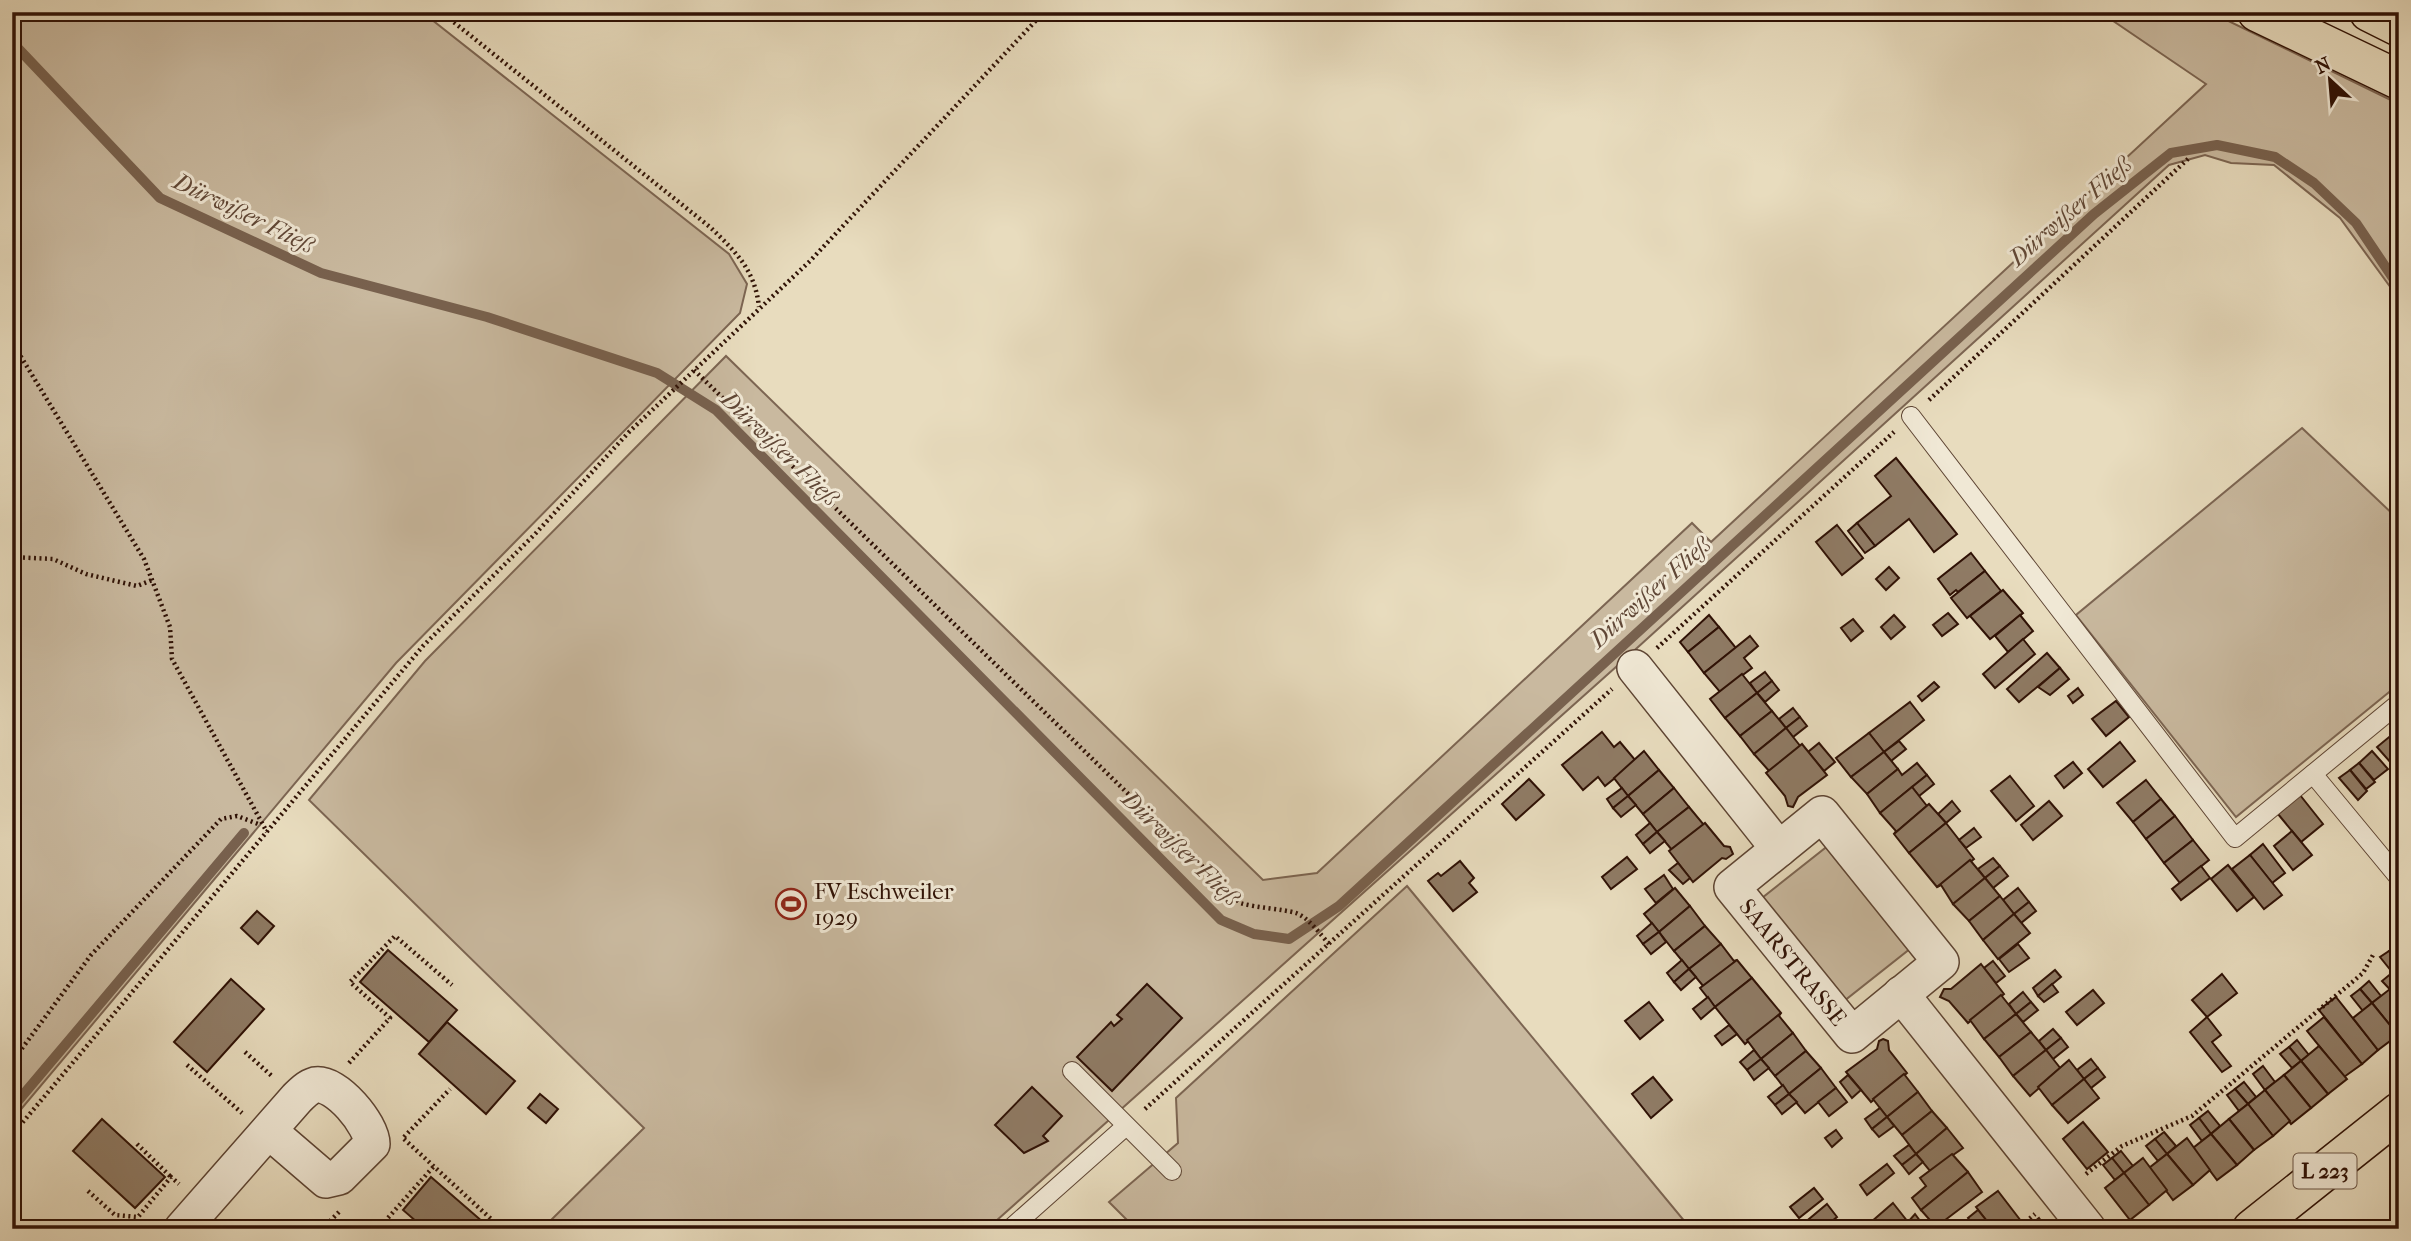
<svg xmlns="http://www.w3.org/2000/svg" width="2411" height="1241" font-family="'IM FELL French Canon',serif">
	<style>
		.green { fill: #c9b99f; stroke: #7c6552; stroke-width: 2 }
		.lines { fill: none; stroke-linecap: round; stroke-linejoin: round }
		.stream { stroke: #78614e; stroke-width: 10 }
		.building { fill: #8f7b65; stroke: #2f1105; stroke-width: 2 }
		.service-casing { stroke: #5d4433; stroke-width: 20 }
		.minor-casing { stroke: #5d4433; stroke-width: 38 }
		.primary-casing { stroke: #2f1105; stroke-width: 41 }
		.path { stroke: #2f1105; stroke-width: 4.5; stroke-dasharray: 2 3.5; stroke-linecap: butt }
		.service { stroke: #f0e8d5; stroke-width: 18 }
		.minor { stroke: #f0e8d5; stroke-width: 35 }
		.primary { stroke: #e8dcbe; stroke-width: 38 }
		.labels { text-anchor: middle; stroke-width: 6; stroke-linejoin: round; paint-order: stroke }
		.shield { fill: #f0e8d5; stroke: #695243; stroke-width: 2 }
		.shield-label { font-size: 21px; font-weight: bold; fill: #2f1105 }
		.poi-label { font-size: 23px; fill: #2f1105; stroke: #f0e8d5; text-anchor: start }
		.street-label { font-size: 23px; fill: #2f1105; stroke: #f0e8d5 }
		.water-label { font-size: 24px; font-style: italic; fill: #604736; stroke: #f0e8d5 }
	</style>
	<rect width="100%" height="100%" fill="#e8dcbe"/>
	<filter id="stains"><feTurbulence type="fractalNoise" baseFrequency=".00286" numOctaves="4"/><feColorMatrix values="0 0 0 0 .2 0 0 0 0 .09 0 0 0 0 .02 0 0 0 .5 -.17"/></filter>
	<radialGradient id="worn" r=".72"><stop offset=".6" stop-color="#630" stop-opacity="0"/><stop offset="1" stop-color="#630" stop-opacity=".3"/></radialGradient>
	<g class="green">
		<polygon points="12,12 422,12 729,254 747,284 740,313 396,663 12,1120"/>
		<polygon points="2100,12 2210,12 2399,104 2399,299 2340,218 2274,165 2231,163 2205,155 2169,165 1626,658 987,1229 542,1229 644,1128 309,800 425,661 726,356 1263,880 1317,873 1692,523 1711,542 2206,84"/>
		<polygon points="2302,428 2399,520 2399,684 2236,817 2076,615"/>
		<polygon points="1829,845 1911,948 1844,1001 1762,898"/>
		<polygon points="1407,886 1691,1229 1136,1229 1109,1202 1178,1143 1176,1098"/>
	</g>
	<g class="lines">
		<g class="stream">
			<polyline points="12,42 160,198 321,273 487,317 657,373 716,410 1221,920 1254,934 1289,939 1339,906 2094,214 2171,153 2217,145 2275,157 2314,183 2356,223 2399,287"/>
			<polyline points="12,1108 244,833"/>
		</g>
	</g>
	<g class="building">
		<polygon points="1896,458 1957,534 1934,552 1909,519 1875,546 1857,523 1891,496 1875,476"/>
		<polygon points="1857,523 1875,546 1865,553 1848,531"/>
		<polygon points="1837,525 1863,558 1842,575 1816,542"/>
		<polygon points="1971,553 1985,571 1958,592 1956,590 1950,595 1938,579"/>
		<polygon points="1889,567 1899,578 1886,590 1876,579"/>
		<polygon points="1985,571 2001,591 1967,618 1951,598"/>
		<polygon points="2003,590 2023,613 1990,639 1970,616"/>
		<polygon points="1948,613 1958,624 1942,636 1933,625"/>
		<polygon points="1709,615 1719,627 1688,652 1680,642"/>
		<polygon points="1894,615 1905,627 1891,639 1881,627"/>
		<polygon points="2020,615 2033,631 2008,652 1995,636"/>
		<polygon points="1853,619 1863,631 1851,641 1841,628"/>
		<polygon points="1719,627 1736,648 1704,673 1688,652"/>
		<polygon points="1750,636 1758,646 1744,658 1752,668 1720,692 1704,673"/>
		<polygon points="2023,639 2035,654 1995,688 1983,674"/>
		<polygon points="2047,653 2060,668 2019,702 2007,689"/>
		<polygon points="2060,668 2069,679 2050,695 2038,687"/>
		<polygon points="1765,672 1772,681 1757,693 1750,683"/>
		<polygon points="1742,674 1757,693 1725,718 1710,699"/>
		<polygon points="1772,681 1779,690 1765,702 1757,693"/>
		<polygon points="1934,682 1939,687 1922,701 1918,696"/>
		<polygon points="2078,688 2083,695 2073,703 2068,696"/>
		<polygon points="1757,693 1772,711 1740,736 1725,718"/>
		<polygon points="2116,701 2129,717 2106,736 2092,719"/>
		<polygon points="1910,702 1924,720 1884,752 1869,733"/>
		<polygon points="1793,708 1800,717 1786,728 1779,719"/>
		<polygon points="1772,711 1786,728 1754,754 1740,736"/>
		<polygon points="1800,717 1807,726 1793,737 1786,728"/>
		<polygon points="1786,728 1801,747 1770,772 1754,754"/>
		<polygon points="1602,732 1614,747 1620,742 1636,761 1605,786 1598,777 1583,790 1562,765"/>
		<polygon points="1869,733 1884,752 1851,777 1836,758"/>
		<polygon points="2394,733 2399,738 2399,772 2377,747"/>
		<polygon points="1899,741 1906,749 1891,761 1884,752"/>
		<polygon points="2120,742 2135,761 2103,787 2088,769"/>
		<polygon points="1819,743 1835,762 1824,771 1808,752"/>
		<polygon points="1802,744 1827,775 1798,797 1793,807 1788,806 1785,796 1766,773"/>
		<polygon points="1644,751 1659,770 1628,796 1614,778"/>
		<polygon points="2372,751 2388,769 2374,780 2359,763"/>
		<polygon points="1884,752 1898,769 1867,794 1851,777"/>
		<polygon points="2073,762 2082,773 2064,788 2055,776"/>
		<polygon points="1917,763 1927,775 1880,813 1867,794 1898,769 1902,775"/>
		<polygon points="2359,763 2375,782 2366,789 2350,770"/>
		<polygon points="1659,770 1674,788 1643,814 1628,796"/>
		<polygon points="2350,770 2367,791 2358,800 2339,778"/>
		<polygon points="1927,775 1934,784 1919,796 1912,787"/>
		<polygon points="2010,776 2034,806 2016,821 1991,791"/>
		<polygon points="1529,779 1544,795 1516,820 1502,804"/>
		<polygon points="2146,780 2161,799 2133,822 2117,803"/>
		<polygon points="1912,787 1927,806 1894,834 1896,831 1880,813"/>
		<polygon points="1622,788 1628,796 1613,808 1607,799"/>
		<polygon points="1674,788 1689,807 1657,832 1643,814"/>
		<polygon points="2300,795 2323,824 2301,842 2278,814"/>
		<polygon points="1628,796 1636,805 1621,817 1613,808"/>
		<polygon points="2161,799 2175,816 2146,839 2133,822"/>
		<polygon points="1952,801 1960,811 1946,823 1938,814"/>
		<polygon points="2049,801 2062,816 2033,840 2021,825"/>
		<polygon points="1929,804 1946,823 1909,853 1894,834"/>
		<polygon points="1689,807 1704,825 1672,850 1657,832"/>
		<polygon points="2175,816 2193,840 2164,863 2146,839"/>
		<polygon points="1650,823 1657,832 1643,844 1636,835"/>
		<polygon points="1705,823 1724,846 1730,847 1733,854 1726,859 1722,858 1693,882 1669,851"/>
		<polygon points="1946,823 1974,859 1937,887 1909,853"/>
		<polygon points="1974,828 1981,837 1966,848 1959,840"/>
		<polygon points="2292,831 2312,855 2293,870 2274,846"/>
		<polygon points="1657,832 1665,841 1650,853 1643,844"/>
		<polygon points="2193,840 2209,860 2180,883 2164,863"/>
		<polygon points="2263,844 2285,873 2272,883 2250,855"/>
		<polygon points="2250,855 2282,895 2264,909 2232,869"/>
		<polygon points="1627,857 1637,869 1611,889 1602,877"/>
		<polygon points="1993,858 2000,866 1985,878 1978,869"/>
		<polygon points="1970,860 1985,878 1953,904 1941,885 1937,887"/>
		<polygon points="1460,861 1474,878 1469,883 1477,892 1453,911 1428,881 1438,873 1441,876"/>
		<polygon points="1678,863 1690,878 1683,884 1669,870"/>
		<polygon points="2228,865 2254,897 2237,911 2211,879"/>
		<polygon points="2000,866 2008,876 1993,888 1985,878"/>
		<polygon points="2201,866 2210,878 2181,900 2172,889"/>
		<polygon points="1664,875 1673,889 1656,903 1645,889"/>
		<polygon points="1985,878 2000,896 1969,921 1953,904"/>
		<polygon points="1675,888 1690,906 1659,932 1644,914"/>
		<polygon points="2018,888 2029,902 2014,914 2003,900"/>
		<polygon points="2000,896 2014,914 1983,940 1969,921"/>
		<polygon points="2029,902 2036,911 2021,923 2014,914"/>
		<polygon points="1690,906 1705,926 1674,951 1659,932"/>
		<polygon points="257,911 274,926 258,944 241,928"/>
		<polygon points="2014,914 2030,933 1998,959 1983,940"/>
		<polygon points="1652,923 1659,932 1643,944 1637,936"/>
		<polygon points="1705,926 1721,944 1689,969 1674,951"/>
		<polygon points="1659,932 1666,942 1651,954 1643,944"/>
		<polygon points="2399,943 2399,962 2389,951"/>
		<polygon points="1721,944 1734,961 1737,960 1704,987 1689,969"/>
		<polygon points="2018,944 2029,958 2009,972 1999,959"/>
		<polygon points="388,950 457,1010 429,1042 360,982"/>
		<polygon points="2389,951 2399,962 2399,967 2392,972 2380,957"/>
		<polygon points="1682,960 1689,969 1674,982 1667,973"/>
		<polygon points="1737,960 1752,978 1715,1007 1700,988"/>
		<polygon points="1993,961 2005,976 1996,983 1984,968"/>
		<polygon points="1981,964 2004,994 1968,1023 1949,1001 1940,997 1944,989 1951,989"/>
		<polygon points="2399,967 2399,999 2382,981"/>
		<polygon points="1689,969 1696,977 1681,990 1674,982"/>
		<polygon points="2055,970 2061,977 2038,996 2033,988"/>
		<polygon points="2222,974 2237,993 2207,1017 2192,1000"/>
		<polygon points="1752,978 1781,1013 1745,1044 1715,1007"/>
		<polygon points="231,979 264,1009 207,1072 174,1042"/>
		<polygon points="2369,981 2381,996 2372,1003 2360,989"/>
		<polygon points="1147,984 1182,1018 1112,1091 1077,1057 1111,1022 1114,1026 1122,1019 1117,1015"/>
		<polygon points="2052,984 2058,992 2044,1002 2038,996"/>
		<polygon points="2360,989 2372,1003 2363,1011 2351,996"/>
		<polygon points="2390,989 2399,999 2398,1035 2372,1003"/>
		<polygon points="2093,990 2104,1003 2077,1025 2066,1012"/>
		<polygon points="2023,992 2031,1002 2016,1014 2009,1004"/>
		<polygon points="2001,995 2016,1014 1984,1039 1970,1020"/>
		<polygon points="1708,997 1715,1007 1701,1019 1693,1009"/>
		<polygon points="2336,997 2378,1050 2362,1064 2319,1010"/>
		<polygon points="1649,1002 1663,1020 1640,1039 1625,1021"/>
		<polygon points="2031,1002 2038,1010 2023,1022 2016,1014"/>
		<polygon points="2372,1003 2398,1035 2378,1050 2353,1018"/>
		<polygon points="1781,1013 1779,1016 1793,1033 1761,1059 1747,1040"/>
		<polygon points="2016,1014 2031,1032 1999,1057 1984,1039"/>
		<polygon points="2207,1017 2221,1035 2212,1042 2231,1066 2222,1072 2190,1032"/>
		<polygon points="2324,1017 2362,1064 2344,1077 2307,1031"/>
		<polygon points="447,1022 515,1081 486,1114 419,1054"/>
		<polygon points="1729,1025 1737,1034 1722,1045 1715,1036"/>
		<polygon points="2053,1029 2061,1038 2046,1050 2039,1041"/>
		<polygon points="2031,1032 2046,1050 2013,1076 1999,1057"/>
		<polygon points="1793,1033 1806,1051 1775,1076 1761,1059"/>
		<polygon points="2061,1038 2068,1047 2053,1059 2046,1050"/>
		<polygon points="1883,1039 1888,1041 1889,1050 1907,1073 1871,1102 1846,1072 1877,1049 1879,1041"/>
		<polygon points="2297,1040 2309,1055 2301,1061 2289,1047"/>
		<polygon points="2319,1046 2347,1079 2328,1094 2301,1061"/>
		<polygon points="2289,1047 2301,1061 2292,1068 2280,1054"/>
		<polygon points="1754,1050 1761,1059 1747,1070 1740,1062"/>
		<polygon points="2046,1050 2061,1069 2030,1096 2013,1076"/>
		<polygon points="1806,1051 1821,1068 1789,1094 1775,1076"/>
		<polygon points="1761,1059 1769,1068 1754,1080 1747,1070"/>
		<polygon points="2091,1059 2098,1068 2084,1079 2077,1070"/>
		<polygon points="2069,1060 2084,1079 2052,1105 2038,1087"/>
		<polygon points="2301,1061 2328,1094 2311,1108 2284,1075"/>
		<polygon points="2263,1066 2275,1082 2265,1090 2253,1074"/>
		<polygon points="1821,1068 1836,1088 1805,1113 1789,1094"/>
		<polygon points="2098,1068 2105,1077 2091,1088 2084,1079"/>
		<polygon points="1904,1074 1918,1092 1887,1117 1873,1099"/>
		<polygon points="1848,1075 1861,1090 1852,1098 1840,1082"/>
		<polygon points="2284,1075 2311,1108 2291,1124 2265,1090"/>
		<polygon points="1653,1077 1672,1100 1651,1118 1632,1094"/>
		<polygon points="2084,1079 2099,1098 2068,1123 2052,1105"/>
		<polygon points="2244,1082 2256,1097 2248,1104 2235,1089"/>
		<polygon points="1783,1085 1789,1094 1775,1105 1768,1097"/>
		<polygon points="1032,1087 1062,1116 1043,1136 1048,1141 1024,1153 995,1125"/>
		<polygon points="1836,1088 1847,1102 1829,1116 1818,1102"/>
		<polygon points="2235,1089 2248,1104 2239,1111 2227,1095"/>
		<polygon points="2265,1090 2290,1121 2273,1136 2248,1104"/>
		<polygon points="1918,1092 1932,1111 1902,1135 1887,1117"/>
		<polygon points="540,1094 558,1109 546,1123 528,1108"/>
		<polygon points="1789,1094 1797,1102 1782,1114 1775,1105"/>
		<polygon points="2248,1104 2273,1136 2254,1150 2229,1119"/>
		<polygon points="1880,1108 1887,1117 1872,1129 1865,1119"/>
		<polygon points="1932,1111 1947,1128 1916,1154 1902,1135"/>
		<polygon points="2208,1111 2220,1126 2211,1134 2199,1118"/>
		<polygon points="1887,1117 1894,1126 1879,1137 1872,1129"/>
		<polygon points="2199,1118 2211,1134 2202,1141 2190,1125"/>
		<polygon points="102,1119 165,1177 135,1208 73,1151"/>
		<polygon points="2229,1119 2254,1150 2237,1165 2211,1134"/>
		<polygon points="2083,1122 2108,1152 2087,1169 2063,1139"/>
		<polygon points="1947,1128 1963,1148 1930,1171 1916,1154"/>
		<polygon points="1836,1130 1842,1138 1832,1147 1825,1138"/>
		<polygon points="2164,1132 2176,1146 2167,1154 2155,1139"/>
		<polygon points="2211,1134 2237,1165 2217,1180 2193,1148"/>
		<polygon points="2187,1138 2210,1170 2193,1185 2167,1154"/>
		<polygon points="2155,1139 2167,1154 2158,1161 2146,1146"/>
		<polygon points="1909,1145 1916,1154 1902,1165 1894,1156"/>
		<polygon points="2121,1151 2133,1166 2124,1173 2112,1158"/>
		<polygon points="1916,1154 1923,1162 1909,1174 1902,1165"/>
		<polygon points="1952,1154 1968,1172 1921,1210 1912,1198 1926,1186 1920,1178"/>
		<polygon points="2167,1154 2193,1185 2173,1200 2149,1168"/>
		<polygon points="2112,1158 2124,1173 2115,1180 2103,1165"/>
		<polygon points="2143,1158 2167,1190 2149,1205 2124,1173"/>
		<polygon points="1887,1164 1894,1173 1867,1195 1860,1185"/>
		<polygon points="1968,1172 1982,1192 1936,1227 1921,1210"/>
		<polygon points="2124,1173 2149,1205 2130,1220 2105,1188"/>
		<polygon points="431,1177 491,1229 425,1229 403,1210"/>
		<polygon points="1814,1188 1823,1199 1799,1218 1790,1207"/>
		<polygon points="1998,1191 2021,1221 2010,1229 1993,1229 1976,1207"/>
		<polygon points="1893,1203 1908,1222 1899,1229 1863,1229"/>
		<polygon points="1827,1204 1837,1217 1822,1229 1797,1229"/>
		<polygon points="1978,1210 1986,1220 1976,1229 1968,1218"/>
		<polygon points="1915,1214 1926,1229 1899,1229 1908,1222"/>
		<polygon points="2039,1218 2047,1229 2025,1229"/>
	</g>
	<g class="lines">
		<g class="service-casing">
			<g id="service">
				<polyline points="1911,416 2235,838 2399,703"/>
				<polyline points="2313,774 2399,878"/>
				<polyline points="1072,1071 1172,1171"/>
				<polyline points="1010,1229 1126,1126"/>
			</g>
		</g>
		<g class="minor-casing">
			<g id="minor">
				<polyline points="1635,668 1779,849"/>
				<polygon points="1822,814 1941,962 1852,1035 1732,887"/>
				<polyline points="1901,994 2088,1229"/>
				<path d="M 182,1229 L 297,1098 C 302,1093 308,1087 315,1085 C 336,1081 372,1125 372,1144 L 339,1177 L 326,1180 L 269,1131"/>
			</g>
		</g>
		<g class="primary-casing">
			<g id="primary">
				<polyline points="2257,12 2399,80"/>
				<polyline points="2369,12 2399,27"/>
				<polyline points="2252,1229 2399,1112"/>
			</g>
		</g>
		<g class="path">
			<path d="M 441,12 L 710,227 C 736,252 755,270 759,307"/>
			<polyline points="12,342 144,559 170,627 172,659 267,832"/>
			<path d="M 694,370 L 1240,903 C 1257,908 1283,909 1296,913 C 1309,918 1320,934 1329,944"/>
			<polyline points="1929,400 2190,157"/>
			<polyline points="12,557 53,559 86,574 137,586 152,580"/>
			<polyline points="1657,648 1894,432"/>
			<polyline points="245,1052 273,1077"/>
			<polyline points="12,1062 91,955 221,819 237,816 261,825"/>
			<polyline points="349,1063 390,1018 350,982 395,936 452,985"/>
			<polyline points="187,1065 242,1113"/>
			<polyline points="1145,1109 1612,689"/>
			<polyline points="12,1135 423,646 536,533 629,432 810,261 1044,12"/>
			<polyline points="404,1137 450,1089"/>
			<polyline points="404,1139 502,1229"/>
			<polyline points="137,1144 171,1177"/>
			<polyline points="2086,1174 2122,1146 2192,1116 2363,973 2373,955"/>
			<polyline points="88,1191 115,1215 138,1217 171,1177 179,1184"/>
			<polyline points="322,1229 341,1210"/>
			<polyline points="398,1229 387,1219 434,1166"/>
			<polyline points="2017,1229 2035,1214"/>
		</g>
		<use href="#service" class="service"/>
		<use href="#minor" class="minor"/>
		<use href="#primary" class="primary"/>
	</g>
	<defs>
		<g id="stadium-ring" transform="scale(1.575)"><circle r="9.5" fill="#f0e8d5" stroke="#8f2418" stroke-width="1.5"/><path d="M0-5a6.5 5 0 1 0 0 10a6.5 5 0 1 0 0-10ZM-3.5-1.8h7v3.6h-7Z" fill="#8f2418"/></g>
	</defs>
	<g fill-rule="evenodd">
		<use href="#stadium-ring" x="791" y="904"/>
	</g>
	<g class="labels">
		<rect class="shield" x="2293.5" y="1153.5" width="63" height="35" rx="5"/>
		<g class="shield-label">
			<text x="2325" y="1178">L 223</text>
		</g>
		<g class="poi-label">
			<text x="814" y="899">FV Eschweiler<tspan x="814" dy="26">1929</tspan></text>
		</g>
		<g class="street-label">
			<text transform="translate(1793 962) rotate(51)" y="8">SAARSTRASSE</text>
		</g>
		<g class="water-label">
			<text transform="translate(2070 211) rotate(-41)" y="8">Dürwißer Fließ</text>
			<text transform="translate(244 213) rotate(26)" y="8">Dürwißer Fließ</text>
			<text transform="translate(780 448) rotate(44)" y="8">Dürwißer Fließ</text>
			<text transform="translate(1650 592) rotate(-42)" y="8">Dürwißer Fließ</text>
			<text transform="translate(1181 848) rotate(44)" y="8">Dürwißer Fließ</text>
		</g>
	</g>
	<rect width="2411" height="1241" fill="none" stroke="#e8dcbe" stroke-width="42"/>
	<rect x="14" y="14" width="2383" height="1213" fill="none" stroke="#2f1105" stroke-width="3.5"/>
	<rect x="21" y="21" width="2369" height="1199" fill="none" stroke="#2f1105" stroke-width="2"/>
	<g transform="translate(2330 80) rotate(334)" stroke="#f0e8d5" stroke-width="5" paint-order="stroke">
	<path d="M0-5L12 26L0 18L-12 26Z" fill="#2f1105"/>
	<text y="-10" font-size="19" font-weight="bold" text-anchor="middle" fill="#2f1105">N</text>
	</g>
	<rect width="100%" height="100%" filter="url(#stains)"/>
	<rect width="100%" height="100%" fill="url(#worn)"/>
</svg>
